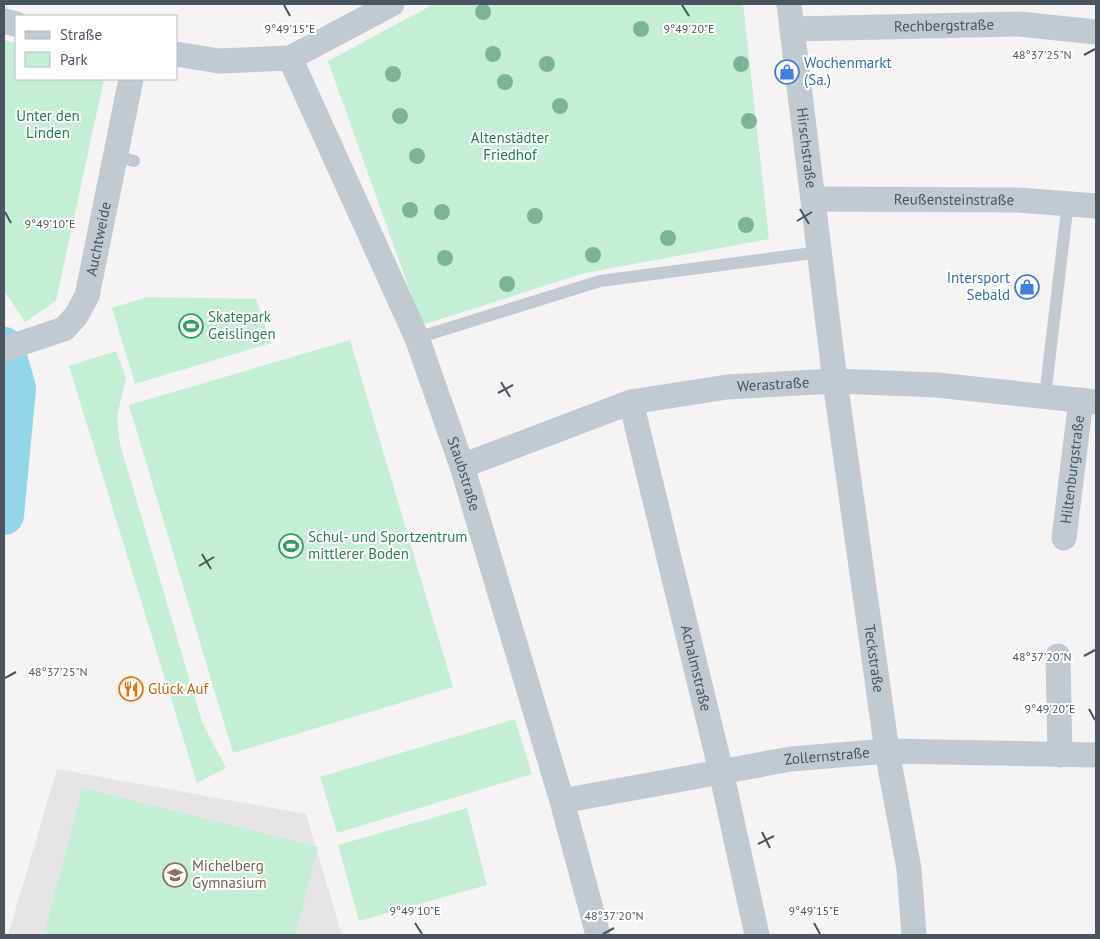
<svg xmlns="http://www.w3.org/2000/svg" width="1100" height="939" font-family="'PT Sans',sans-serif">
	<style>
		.education { fill: #e6e4e5 }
		.green { fill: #c4efd6 }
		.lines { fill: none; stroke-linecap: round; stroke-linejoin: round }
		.river { stroke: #93d6ea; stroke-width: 40 }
		.service { stroke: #c1c9d1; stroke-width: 12 }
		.minor { stroke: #c1c9d1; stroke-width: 25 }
		.tree { fill: #7db499 }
		.ticks { fill: none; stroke: #4b5560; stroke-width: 2 }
		.labels { text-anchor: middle; stroke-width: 4; stroke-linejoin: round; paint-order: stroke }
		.street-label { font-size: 15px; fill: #4b5560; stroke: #fff }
		.shop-label { font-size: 15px; fill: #366cbe; stroke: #fff; text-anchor: start }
		.park-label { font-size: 15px; fill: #1b8150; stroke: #fff }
		.leisure-label { font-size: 15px; fill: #27864d; stroke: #fff; text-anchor: start }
		.food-label { font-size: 15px; fill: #c56008; stroke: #fff; text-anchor: start }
		.education-label { font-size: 15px; fill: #785e54; stroke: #fff; text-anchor: start }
		.ticks-label { font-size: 12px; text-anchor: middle; fill: #4b5560; stroke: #fff; stroke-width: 4; stroke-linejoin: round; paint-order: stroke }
	</style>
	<rect width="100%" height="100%" fill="#f5f3f3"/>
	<polygon class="education" points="57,769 306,814 342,935 8,935"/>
	<g class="green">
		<polygon points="434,4 743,4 769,239 585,273 422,325 328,61"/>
		<polygon points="4,40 16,43 16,79 104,79 56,301 25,322 4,290"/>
		<polygon points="147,297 256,299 271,343 135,384 112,308"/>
		<polygon points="350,340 453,687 233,753 129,405"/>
		<polygon points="116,351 126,378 117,416 120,444 202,722 226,768 197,783 69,366"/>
		<polygon points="515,719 532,774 337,833 320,777"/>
		<polygon points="82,788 318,847 296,935 44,935"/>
		<polygon points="467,808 487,885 359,921 338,845"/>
	</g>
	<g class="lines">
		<polyline class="river" points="4,347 16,388 4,515"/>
		<g class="service">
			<polyline points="116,156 134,161"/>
			<polyline points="417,338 600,281 820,252"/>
			<polyline points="1045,396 1068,202"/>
		</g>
		<g class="minor">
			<path id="s1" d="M 789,4 L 835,381 L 887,751 L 909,869 L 914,935"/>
			<polyline points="4,21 16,24"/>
			<path id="s2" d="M 792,29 L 1019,24 L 1096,32"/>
			<polyline points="176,54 219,61 290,58 392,4"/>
			<path id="s3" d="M 290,58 L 417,338 L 462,466 L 562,801 L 598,935"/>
			<path id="s4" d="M 813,199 L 1018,200 L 1096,206"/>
			<path id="s5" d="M 4,349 L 64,329 L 76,316 L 87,296 L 131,79"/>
			<path id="s6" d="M 631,402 L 721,771 L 757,935"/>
			<path id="s7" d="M 462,466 L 631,402 L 727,387 L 835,381 L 937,385 L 1096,402"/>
			<path id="s8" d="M 1064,538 L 1081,400"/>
			<polyline points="1058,656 1060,755"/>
			<path id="s9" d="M 562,801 L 791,759 L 887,751 L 1096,755"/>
		</g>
	</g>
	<g class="tree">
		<circle cx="483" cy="12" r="8"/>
		<circle cx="641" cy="29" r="8"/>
		<circle cx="493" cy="54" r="8"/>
		<circle cx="547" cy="64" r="8"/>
		<circle cx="741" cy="64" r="8"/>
		<circle cx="393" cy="74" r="8"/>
		<circle cx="505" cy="82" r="8"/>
		<circle cx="560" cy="106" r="8"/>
		<circle cx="400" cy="116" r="8"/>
		<circle cx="749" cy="121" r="8"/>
		<circle cx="417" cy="156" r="8"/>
		<circle cx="410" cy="210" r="8"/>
		<circle cx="442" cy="212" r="8"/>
		<circle cx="535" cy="216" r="8"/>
		<circle cx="746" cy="225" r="8"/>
		<circle cx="668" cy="238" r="8"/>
		<circle cx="593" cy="255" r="8"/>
		<circle cx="445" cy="258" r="8"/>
		<circle cx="507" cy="284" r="8"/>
	</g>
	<path class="ticks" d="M 284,5 L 290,16M 682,5 L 689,16M 1084,55 L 1095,49M 800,209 L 809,224M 5,212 L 11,223M 797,221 L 812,212M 501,382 L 510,397M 498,393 L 513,385M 202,554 L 211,569M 199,566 L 214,557M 1084,656 L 1095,650M 5,678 L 16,672M 1089,709 L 1095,720M 762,832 L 770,848M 758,844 L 774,836M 415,923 L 422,934M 814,923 L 820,934M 603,934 L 614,928"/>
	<defs>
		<g id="shop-ring" transform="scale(1.25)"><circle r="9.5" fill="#fff" stroke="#3f7fe0" stroke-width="1.5"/><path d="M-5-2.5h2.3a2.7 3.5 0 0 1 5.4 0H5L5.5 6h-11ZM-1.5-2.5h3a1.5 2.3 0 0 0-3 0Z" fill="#3f7fe0"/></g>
		<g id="stadium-ring" transform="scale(1.25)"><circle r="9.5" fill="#fff" stroke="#2e9e5b" stroke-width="1.5"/><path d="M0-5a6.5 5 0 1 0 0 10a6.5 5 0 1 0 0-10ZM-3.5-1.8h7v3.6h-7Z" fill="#2e9e5b"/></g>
		<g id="restaurant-ring" transform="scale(1.25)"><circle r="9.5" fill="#fff" stroke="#e8710a" stroke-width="1.5"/><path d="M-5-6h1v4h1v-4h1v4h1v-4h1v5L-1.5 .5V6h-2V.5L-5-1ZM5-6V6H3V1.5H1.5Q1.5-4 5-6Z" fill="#e8710a"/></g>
		<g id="school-ring" transform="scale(1.25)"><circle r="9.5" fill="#fff" stroke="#8d6e63" stroke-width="1.5"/><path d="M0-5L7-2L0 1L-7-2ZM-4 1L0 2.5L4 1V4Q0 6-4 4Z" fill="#8d6e63"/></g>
	</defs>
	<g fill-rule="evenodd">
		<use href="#shop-ring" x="787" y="72"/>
		<use href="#shop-ring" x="1027" y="287"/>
		<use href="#stadium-ring" x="191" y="326"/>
		<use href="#stadium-ring" x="291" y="546"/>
		<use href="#restaurant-ring" x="131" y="689"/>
		<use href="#school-ring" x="175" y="875"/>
	</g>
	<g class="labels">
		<g class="street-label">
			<text dy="5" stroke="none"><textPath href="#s2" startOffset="152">Rechbergstraße</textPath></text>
			<text dy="5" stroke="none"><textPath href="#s1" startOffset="145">Hirschstraße</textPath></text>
			<text dy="5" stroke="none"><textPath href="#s4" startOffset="141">Reußensteinstraße</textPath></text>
			<text dy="5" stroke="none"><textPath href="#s5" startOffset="162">Auchtweide</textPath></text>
			<text dy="5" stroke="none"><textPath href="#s7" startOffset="324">Werastraße</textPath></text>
			<text dy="5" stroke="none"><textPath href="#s8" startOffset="69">Hiltenburgstraße</textPath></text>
			<text dy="5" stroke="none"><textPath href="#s3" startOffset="451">Staubstraße</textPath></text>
			<text dy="5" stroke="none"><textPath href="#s1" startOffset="660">Teckstraße</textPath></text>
			<text dy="5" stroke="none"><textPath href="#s6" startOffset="274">Achalmstraße</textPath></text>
			<text dy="5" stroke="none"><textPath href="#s9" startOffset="269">Zollernstraße</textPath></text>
		</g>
		<g class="shop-label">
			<text x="804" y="68">Wochenmarkt<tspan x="804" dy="17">(Sa.)</tspan></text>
			<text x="1010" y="283" text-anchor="end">Intersport<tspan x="1010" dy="17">Sebald</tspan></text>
		</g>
		<g class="park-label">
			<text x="48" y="121">Unter den<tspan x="48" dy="17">Linden</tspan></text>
			<text x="510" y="143">Altenstädter<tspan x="510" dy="17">Friedhof</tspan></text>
		</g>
		<g class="leisure-label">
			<text x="208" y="322">Skatepark<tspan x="208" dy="17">Geislingen</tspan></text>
			<text x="308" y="542">Schul- und Sportzentrum<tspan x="308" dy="17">mittlerer Boden</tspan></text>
		</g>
		<g class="food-label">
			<text x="148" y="694">Glück Auf</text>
		</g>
		<g class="education-label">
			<text x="192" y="871">Michelberg<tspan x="192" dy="17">Gymnasium</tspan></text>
		</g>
	</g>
	<g class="ticks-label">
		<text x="290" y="33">9°49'15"E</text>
		<text x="689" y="33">9°49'20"E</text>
		<text x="1042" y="59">48°37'25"N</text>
		<text x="50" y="228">9°49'10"E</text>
		<text x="1042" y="661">48°37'20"N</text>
		<text x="58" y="676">48°37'25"N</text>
		<text x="1050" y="713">9°49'20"E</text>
		<text x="415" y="915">9°49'10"E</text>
		<text x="814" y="915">9°49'15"E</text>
		<text x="614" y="920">48°37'20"N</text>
	</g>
	<rect width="1100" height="939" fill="none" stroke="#4b5560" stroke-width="10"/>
	<rect x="15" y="15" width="162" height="65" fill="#ffffff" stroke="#b7bbbf"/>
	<rect x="25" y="31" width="25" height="8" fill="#c1c9d1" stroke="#b7bbbf"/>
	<text x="60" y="40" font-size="15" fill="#4b5560">Straße</text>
	<rect x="25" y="52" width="25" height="15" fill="#c4efd6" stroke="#b7bbbf"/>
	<text x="60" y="65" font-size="15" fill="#4b5560">Park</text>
</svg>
